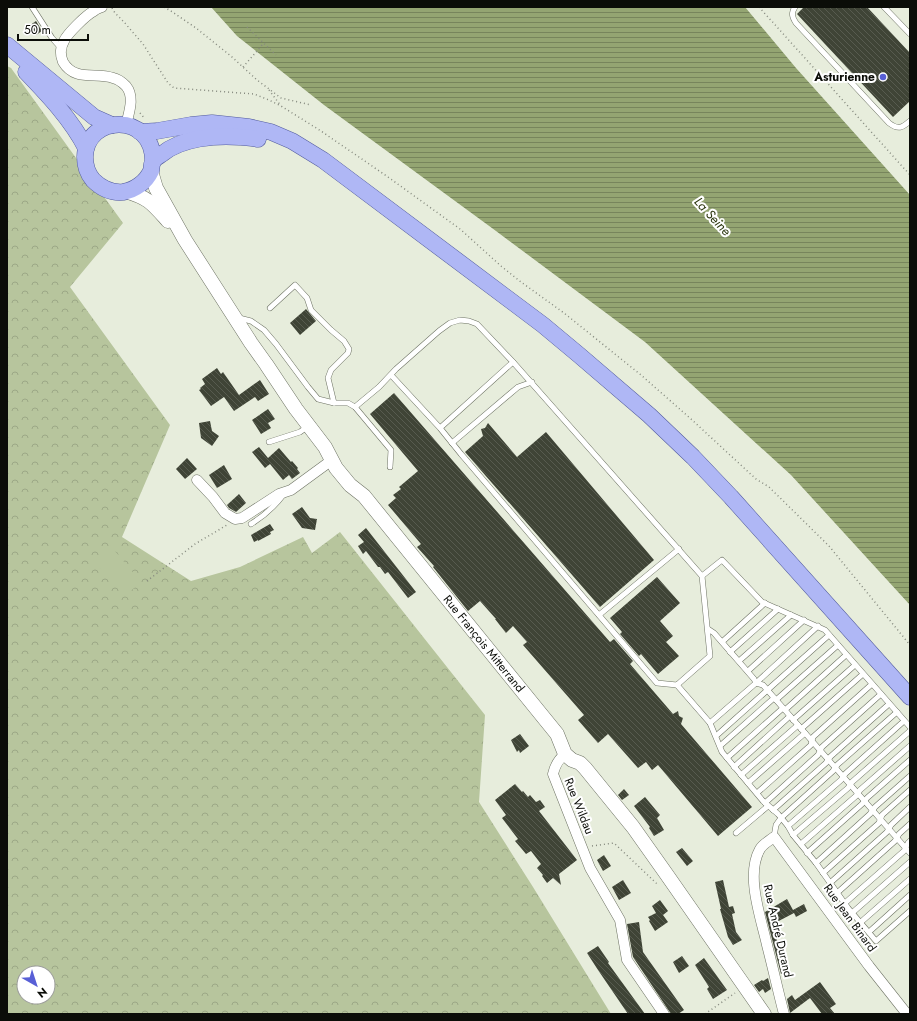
<svg xmlns="http://www.w3.org/2000/svg" width="917" height="1021" font-family="Jost,sans-serif">
	<style>
		.forest { fill: url(#forest-crowns); fill-rule: evenodd }
		.garden { fill: #b7c59d }
		.water { fill: url(#water-rules) }
		.building { fill: url(#building-back-hatch) }
		.lines { fill: none; stroke-linecap: round; stroke-linejoin: round }
		.lane-casing { stroke: #6d7263; stroke-width: 6 }
		.street-casing { stroke: #6d7263; stroke-width: 11 }
		.secondary-casing { stroke: #6d7263; stroke-width: 15 }
		.primary-casing { stroke: #535c9e; stroke-width: 17 }
		.path { stroke: #868a7f; stroke-width: 1.5; stroke-dasharray: 1 3; stroke-linecap: butt }
		.lane { stroke: #fff; stroke-width: 5 }
		.street { stroke: #fff; stroke-width: 10 }
		.secondary { stroke: #fff; stroke-width: 14 }
		.primary { stroke: #afb7f5; stroke-width: 16 }
		.poi-dot { fill: #585fd6; stroke: #fff; stroke-width: 1.5 }
		.labels { text-anchor: middle; stroke-width: 4; stroke-linejoin: round; paint-order: stroke }
		.poi-label { font-size: 12px; font-weight: bold; fill: #0b0d08; stroke: #fff; text-anchor: end }
		.street-label { font-size: 12px; fill: #0b0d08; stroke: #fff }
		.water-label { font-size: 13px; font-style: italic; fill: #2b360e; stroke: #fff }
	</style>
	<defs>
		<pattern id="forest-crowns" width="20" height="18" patternUnits="userSpaceOnUse"><rect width="20" height="18" fill="#b7c59d"/><path d="M2 6a3 3 0 1 1 6 0M12 15a3 3 0 1 1 6 0" fill="none" stroke="#9ca886"/></pattern>
		<pattern id="water-rules" width="6" height="5" patternUnits="userSpaceOnUse"><rect width="6" height="5" fill="#94a572"/><path d="M0 2.5h6" fill="none" stroke="#77855c"/></pattern>
		<pattern id="building-back-hatch" width="6" height="6" patternUnits="userSpaceOnUse"><rect width="6" height="6" fill="#3f4436"/><path d="M-1 5l2 2M0 0l6 6M5-1l2 2" fill="none" stroke="#575b4f"/></pattern>
	</defs>
	<rect width="100%" height="100%" fill="#e7eddc"/>
	<path class="forest" d="M 7,66 L 11,68 L 123,223 L 70,287 L 170,425 L 122,537 L 191,581 L 240,567 L 303,537 L 312,553 L 340,532 L 485,715 L 479,802 L 533,887 L 611,1014 L 7,1014 ZM 24,973 L 48,973 L 48,997 L 24,997 Z"/>
	<polygon class="garden" points="110,545 141,582 125,596 93,560"/>
	<polygon class="water" points="211,7 745,7 796,68 910,195 910,605 791,475 645,342 496,231 324,105 237,36"/>
	<g class="building">
		<polygon points="804,7 867,7 910,53 910,101 893,117 797,14"/>
		<polygon points="36,21 42,31 36,35 29,26"/>
		<polygon points="306,309 316,321 300,335 290,323"/>
		<polygon points="217,368 221,374 223,372 239,395 260,380 269,394 258,401 255,397 234,411 224,397 211,406 199,390 201,389 200,388 205,384 202,379"/>
		<polygon points="394,393 610,642 614,639 633,661 630,664 673,714 678,711 679,716 683,718 681,724 752,807 718,836 658,765 652,770 646,762 638,768 608,734 598,743 578,720 584,715 523,645 527,642 513,626 506,633 495,619 496,619 480,601 468,611 433,567 434,566 417,547 421,544 388,505 396,498 393,495 401,489 399,487 418,471 370,414"/>
		<polygon points="268,409 275,419 268,423 271,428 261,434 252,420"/>
		<polygon points="210,421 212,431 219,436 212,446 201,438 199,423"/>
		<polygon points="488,423 517,457 546,432 654,560 600,607 465,452 483,436 481,429 485,428"/>
		<polygon points="259,447 268,458 279,448 291,462 292,461 298,468 297,469 300,473 292,479 289,475 283,480 270,464 265,468 252,452"/>
		<polygon points="187,458 197,469 185,479 176,469"/>
		<polygon points="224,465 232,479 217,488 209,475"/>
		<polygon points="239,494 246,503 236,512 229,508 227,505"/>
		<polygon points="302,507 310,518 317,519 315,530 302,528 292,514"/>
		<polygon points="270,524 274,530 270,532 271,534 258,541 258,540 254,542 251,535"/>
		<polygon points="366,528 416,592 408,598 388,572 385,574 380,567 378,567 366,551 363,554 358,546 364,542 358,535"/>
		<polygon points="657,577 680,603 660,621 673,636 666,642 679,656 658,674 641,654 639,656 620,634 622,632 610,618"/>
		<polygon points="520,734 529,746 520,753 519,750 517,752 511,740"/>
		<polygon points="515,784 522,792 523,791 528,797 530,795 536,802 540,800 545,807 539,811 577,860 559,874 561,885 553,878 547,883 542,876 543,875 537,868 541,864 531,851 526,854 521,848 515,841 518,839 502,818 506,815 495,800"/>
		<polygon points="624,789 629,795 622,800 618,795"/>
		<polygon points="645,797 660,815 657,818 664,830 654,836 649,828 650,827 634,806"/>
		<polygon points="682,848 693,861 687,866 676,852"/>
		<polygon points="604,855 611,866 603,871 597,860"/>
		<polygon points="623,880 631,893 619,900 612,887"/>
		<polygon points="723,880 729,907 733,906 735,913 732,914 736,932 742,940 733,945 728,937 720,909 721,909 715,882"/>
		<polygon points="787,899 793,910 804,904 807,911 796,917 794,913 773,924 783,964 784,964 788,972 781,974 765,912"/>
		<polygon points="660,900 668,911 663,915 668,922 655,931 649,921 650,920 648,917 656,913 652,906"/>
		<polygon points="639,922 643,952 684,1010 678,1014 671,1014 633,957 627,924"/>
		<polygon points="598,946 609,962 608,963 645,1014 628,1014 598,970 587,953"/>
		<polygon points="682,956 689,966 679,973 673,962"/>
		<polygon points="704,958 727,990 713,999 707,989 709,987 695,965"/>
		<polygon points="768,978 771,989 765,993 763,989 759,992 754,985 762,980 763,981"/>
		<polygon points="820,982 836,1004 830,1008 835,1014 822,1014 810,998 790,1013 787,999 792,995 795,1000"/>
	</g>
	<g class="lines">
		<g class="lane-casing">
			<g id="lane">
				<polyline points="32,7 52,38 61,48"/>
				<path d="M 795,7 C 791,13 792,17 796,23 L 889,123 C 898,130 902,128 910,121"/>
				<polyline points="884,7 910,34"/>
				<polyline points="270,308 295,285 307,298 311,310 331,330 344,341 349,349 348,353 331,370 328,378 334,403"/>
				<polyline points="239,318 251,321 264,330 276,344 308,387 318,399 334,403 348,403 355,407 391,450 390,467"/>
				<polyline points="391,375 440,428 461,454 657,683 677,685 710,656 702,576 513,362 440,428"/>
				<polyline points="355,407 379,387 396,369 439,331 450,323 460,320 469,321 477,324 513,362"/>
				<polyline points="269,442 300,432 307,427"/>
				<polyline points="452,443 518,387 532,382"/>
				<path d="M 251,524 C 264,516 275,506 284,494"/>
				<polyline points="702,576 722,560 762,602 825,630 910,727"/>
				<polyline points="599,615 679,549"/>
				<polyline points="818,626 756,683 763,685 910,853"/>
				<polyline points="708,629 714,633 754,679 756,683 710,723"/>
				<polyline points="722,642 765,603"/>
				<polyline points="730,652 778,609"/>
				<polyline points="739,661 791,615"/>
				<polyline points="748,671 804,620"/>
				<polyline points="677,685 710,723 722,752 763,801 778,814 788,826 793,835 816,863 848,908 876,941 910,911"/>
				<polyline points="776,700 838,645"/>
				<polyline points="785,710 846,655"/>
				<polyline points="793,720 855,665"/>
				<polyline points="801,729 863,674"/>
				<polyline points="716,736 829,635"/>
				<polyline points="720,746 774,698"/>
				<polyline points="727,758 783,708"/>
				<polyline points="734,767 790,716"/>
				<polyline points="741,775 798,725"/>
				<polyline points="748,783 805,733"/>
				<polyline points="757,793 811,745 813,737 872,684"/>
				<polyline points="765,803 818,755 822,747 881,694"/>
				<polyline points="773,810 826,763 830,757 889,704"/>
				<polyline points="788,826 841,780 845,774 904,721"/>
				<polyline points="736,833 768,806"/>
				<polyline points="793,835 848,788 852,782 910,731"/>
				<polyline points="774,837 776,825 781,818 833,771 837,765 897,712"/>
				<polyline points="801,844 856,796 860,790 910,746"/>
				<polyline points="807,853 862,804 867,798 910,760"/>
				<polyline points="816,863 870,814 875,807 910,776"/>
				<polyline points="823,873 879,823 882,815 910,790"/>
				<polyline points="830,883 887,832 891,825 910,807"/>
				<polyline points="837,893 895,841 899,834 910,824"/>
				<polyline points="845,903 904,851 908,843 910,841"/>
				<polyline points="852,913 910,862"/>
				<polyline points="861,922 910,879"/>
				<polyline points="869,932 910,895"/>
			</g>
		</g>
		<g class="street-casing">
			<g id="street">
				<path d="M 102,7 C 99,8 96,9 94,11 C 86,15 67,34 64,41 C 60,48 60,55 63,62 C 75,82 95,72 113,78 C 118,79 123,83 126,86 C 135,97 129,112 126,125"/>
				<polyline points="197,480 213,497 225,513 235,519 242,518 279,494 291,490 332,460"/>
				<path d="M 565,754 C 558,760 555,765 553,774 L 590,868 L 620,920 L 627,960 L 664,1014"/>
				<path d="M 784,1014 C 778,991 773,968 767,945 C 761,918 745,875 760,849 C 763,844 769,841 774,837 L 869,966 L 907,1014"/>
			</g>
		</g>
		<g class="secondary-casing">
			<g id="secondary">
				<path id="s1" d="M 151,171 L 156,188 L 185,240 L 251,343 L 266,364 L 296,409 L 325,447 L 336,468 L 350,485 L 364,496 L 557,734 L 565,754 L 572,760 L 580,763 L 585,768 L 633,827 L 667,875 L 764,1014"/>
				<path d="M 125,191 C 149,198 152,203 168,221"/>
			</g>
		</g>
		<g class="primary-casing">
			<g id="primary">
				<polyline points="7,45 94,117 112,125"/>
				<path d="M 26,72 C 48,95 71,119 86,148"/>
				<polyline points="140,132 157,131 191,125 212,123 249,127 271,132 292,141 323,160 543,325 579,355 649,415 693,457 731,497 910,697"/>
				<path d="M 153,161 C 153,112 86,114 85,157 C 85,165 88,174 93,180 C 101,188 111,193 123,192 C 135,190 146,182 151,171 C 152,168 151,164 153,162 C 154,159 159,156 162,154 C 181,138 216,135 240,137 C 246,137 252,138 258,139"/>
			</g>
		</g>
		<g class="path">
			<polyline points="164,7 171,11 196,28 232,57 257,80 281,98 311,105"/>
			<polyline points="759,7 910,175"/>
			<polyline points="112,8 115,13 124,22 143,44 168,83 174,88 254,94 269,100 281,106 321,131 388,177 460,229 501,266 521,282 564,313 641,375 691,419 756,479 769,487 829,546 910,645"/>
			<polyline points="247,27 276,55"/>
			<polyline points="243,67 263,44"/>
			<polyline points="269,90 281,106"/>
			<polyline points="140,113 145,119"/>
			<polyline points="147,581 195,544 227,525"/>
			<polyline points="592,846 614,843 656,883 659,885"/>
			<polyline points="705,1014 735,993"/>
		</g>
		<use href="#lane" class="lane"/>
		<use href="#street" class="street"/>
		<use href="#secondary" class="secondary"/>
		<use href="#primary" class="primary"/>
	</g>
	<circle class="poi-dot" cx="883" cy="77" r="4"/>
	<g class="labels">
		<g class="poi-label">
			<text x="875" y="81">Asturienne</text>
		</g>
		<g class="street-label">
			<text dy="4" stroke="none"><textPath href="#s1" startOffset="581">Rue François Mitterrand</textPath></text>
			<text transform="translate(579 806) rotate(68)" y="4">Rue Wildau</text>
			<text transform="translate(850 918) rotate(54)" y="4">Rue Jean Binard</text>
			<text transform="translate(778 931) rotate(77)" y="4">Rue André Durand</text>
		</g>
		<g class="water-label">
			<text transform="translate(713 216) rotate(47)" y="5">La Seine</text>
		</g>
	</g>
	<rect width="917" height="1021" fill="none" stroke="#0b0d08" stroke-width="16"/>
	<g transform="translate(36 985) rotate(141)"><circle r="19" fill="#ffffff" stroke="#9d9e9c"/>
	<path d="M0-3L7 15L0 10L-7 15Z" fill="#585fd6"/>
	<text y="-6" font-size="11" font-weight="bold" text-anchor="middle" fill="#0b0d08">N</text>
	</g>
	<path d="M18 34v6h70v-6" fill="none" stroke="#0b0d08" stroke-width="2"/>
	<text x="24" y="34" font-size="12" fill="#0b0d08" stroke="#ffffff" stroke-width="3" paint-order="stroke">50 m</text>
</svg>
